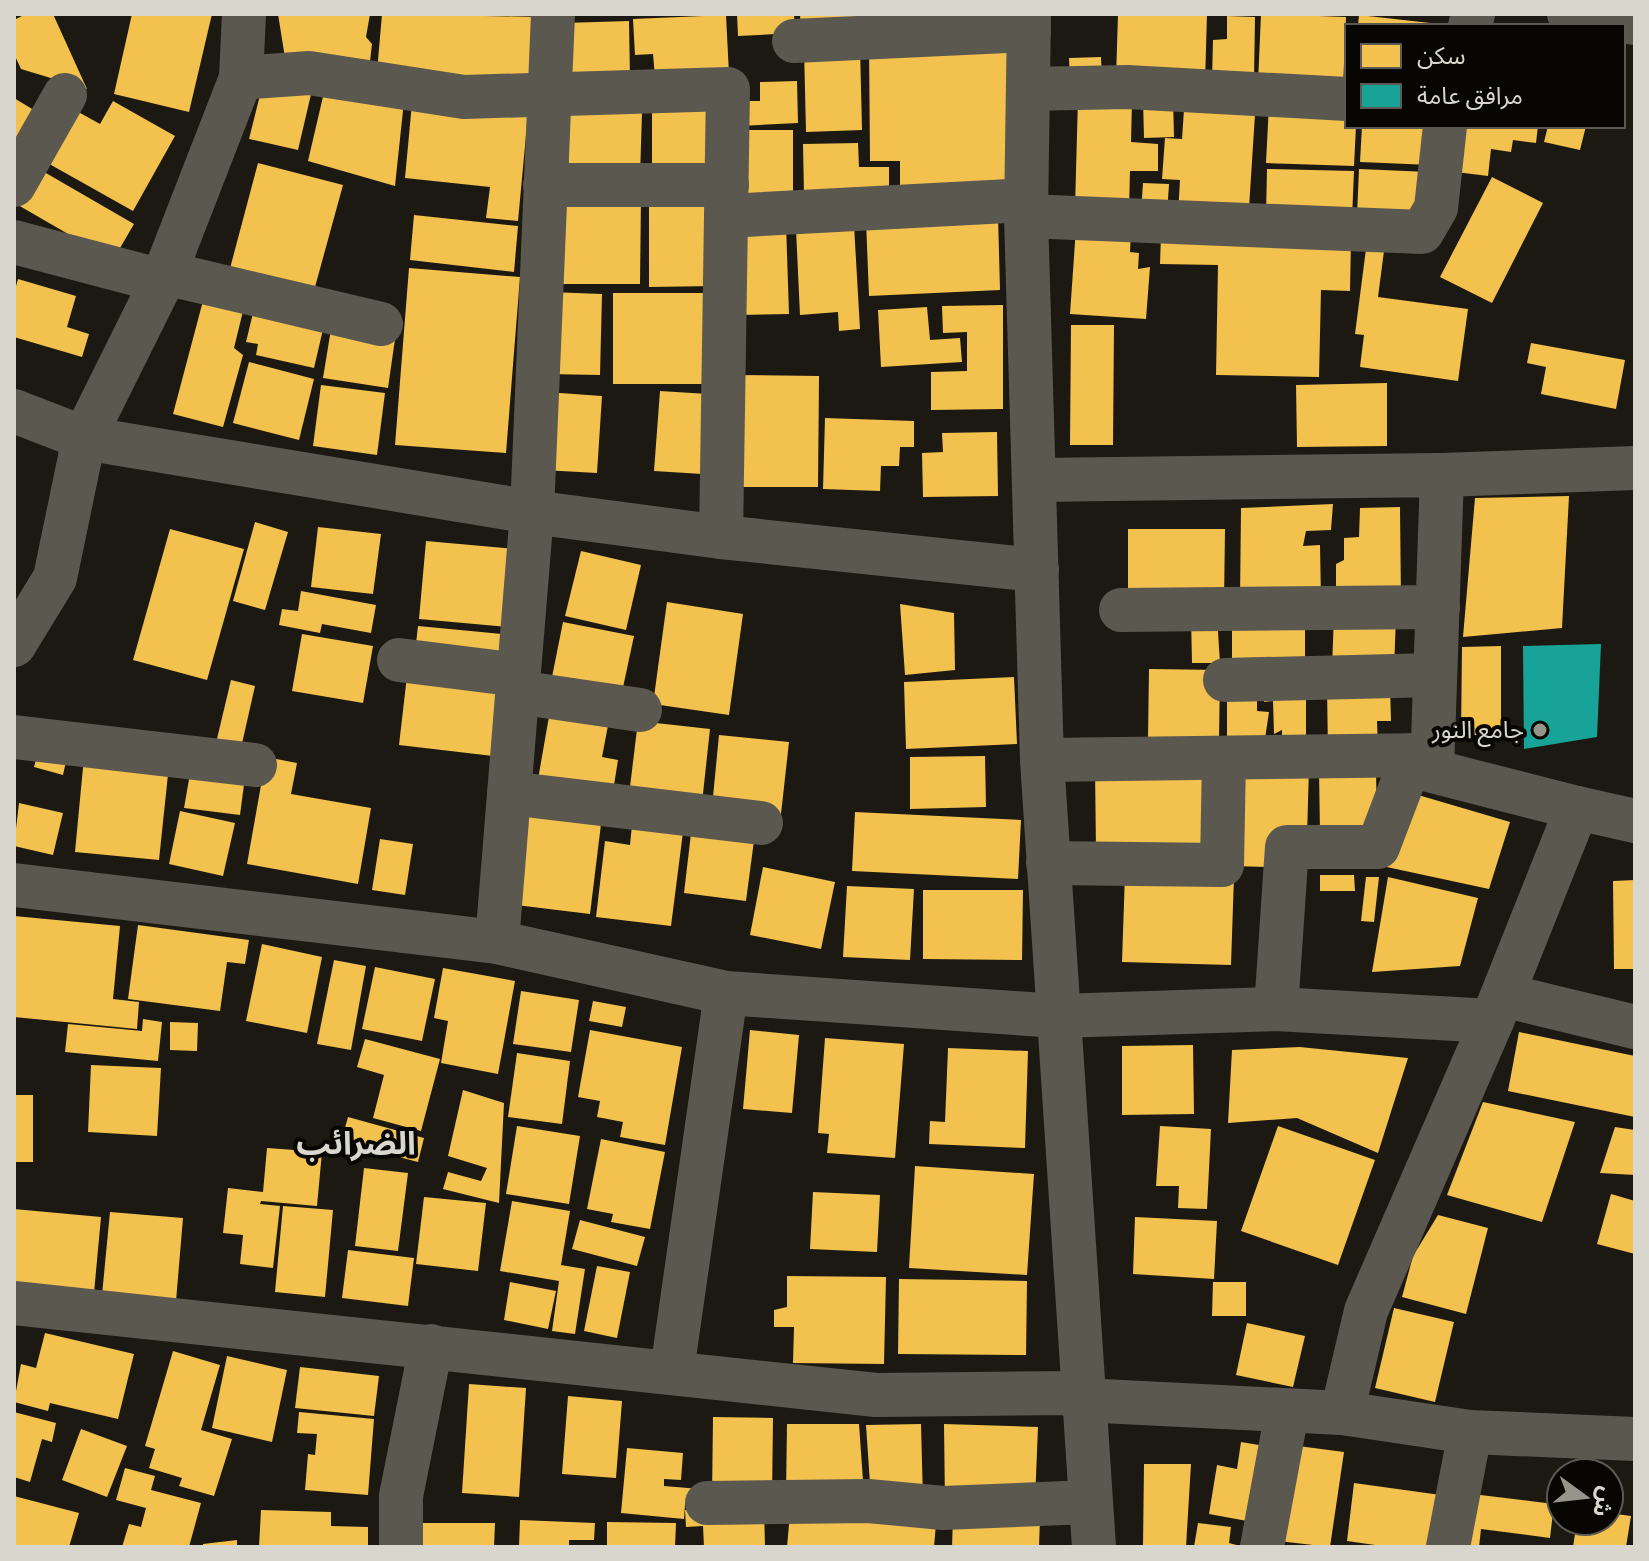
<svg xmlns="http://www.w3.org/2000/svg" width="1649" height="1561" font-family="Signika,'Noto Sans Arabic',sans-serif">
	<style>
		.homes { fill: #f2c14e }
		.public { fill: #17a398 }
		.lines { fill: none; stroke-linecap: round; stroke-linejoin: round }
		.minor { stroke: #5b5850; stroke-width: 44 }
		.poi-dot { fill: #97948c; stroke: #080603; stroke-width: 3 }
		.labels { text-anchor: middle; stroke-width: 8; stroke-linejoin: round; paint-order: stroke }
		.poi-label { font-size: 24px; fill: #d9d6cd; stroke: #080603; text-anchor: end }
		.district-label { font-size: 32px; font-weight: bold; fill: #d9d6cd; stroke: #080603 }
	</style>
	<rect width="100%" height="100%" fill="#1c1912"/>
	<g class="homes">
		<polygon points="26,14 53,14 87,89 21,69 14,54 14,20"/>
		<polygon points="132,14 212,14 189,112 114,94"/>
		<polygon points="278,14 370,14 366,37 372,44 369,70 285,58"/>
		<polygon points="382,14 543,17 539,83 377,72"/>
		<polygon points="737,14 794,14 795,33 738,36"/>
		<polygon points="800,14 870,14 870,28 801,30"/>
		<polygon points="1118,14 1207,14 1205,83 1116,79"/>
		<polygon points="1261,14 1346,17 1343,87 1258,83"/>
		<polygon points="726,15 729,74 655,77 653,54 635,55 633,19"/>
		<polygon points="1359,15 1439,24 1439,26 1358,26"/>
		<polygon points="1227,16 1255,17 1254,80 1212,80 1213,40 1227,39"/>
		<polygon points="629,21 630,81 565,84 564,23"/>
		<polygon points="1008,42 1009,193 900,194 900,161 870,161 869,44"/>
		<polygon points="860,47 862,130 806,132 804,48"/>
		<polygon points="1101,57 1102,81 1070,82 1069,58"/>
		<polygon points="797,81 798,123 739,126 737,101 760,101 760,82"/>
		<polygon points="262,87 312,90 298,150 249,139"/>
		<polygon points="325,88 404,101 395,186 308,161"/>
		<polygon points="1185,95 1256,99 1249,208 1178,214 1180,180 1162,179 1165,138 1182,139"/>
		<polygon points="14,98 42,115 14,146"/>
		<polygon points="1078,98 1132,100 1131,142 1158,144 1158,171 1130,171 1129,210 1075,208"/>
		<polygon points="1173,98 1174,137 1144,138 1143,99"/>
		<polygon points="113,101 175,136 133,211 44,161 73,109 100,124"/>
		<polygon points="412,103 528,114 518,221 486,218 490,187 405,178"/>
		<polygon points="1269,104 1347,107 1347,126 1356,126 1354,166 1266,163"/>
		<rect x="652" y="106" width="68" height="69"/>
		<polygon points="570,110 642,112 640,176 568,174"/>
		<polygon points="1362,126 1433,126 1431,165 1360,162"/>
		<polygon points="1454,126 1538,126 1536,143 1513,140 1511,152 1491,149 1488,176 1448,171"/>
		<polygon points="1548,126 1586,126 1580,150 1544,142"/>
		<polygon points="735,130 793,130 793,202 736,205"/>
		<polygon points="858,143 859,167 889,167 889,194 804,195 803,144"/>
		<polygon points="258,163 343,185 312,298 228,276"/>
		<polygon points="39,169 134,224 113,260 18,205"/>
		<polygon points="1267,169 1354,171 1352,218 1266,216"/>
		<polygon points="1359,169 1429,172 1426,219 1357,216"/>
		<polygon points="1492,177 1543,203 1492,303 1440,277"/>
		<polygon points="1143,183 1169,184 1167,214 1141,212"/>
		<polygon points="563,195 641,195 640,284 562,284"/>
		<polygon points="649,196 714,196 715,286 649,287"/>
		<polygon points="414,215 518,226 514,272 410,260"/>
		<polygon points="998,215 1000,290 869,296 866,220"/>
		<polygon points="786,224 789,314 737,315 735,225"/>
		<polygon points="854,225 860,329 839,331 838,312 800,315 796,229"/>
		<polygon points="1076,228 1131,231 1130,252 1139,253 1138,269 1150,267 1146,319 1070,314"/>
		<polygon points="1161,235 1351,239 1350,291 1321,290 1319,377 1216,375 1218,265 1160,264"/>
		<polygon points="1366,249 1384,251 1378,297 1468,309 1458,381 1360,367 1364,335 1355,334"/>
		<polygon points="409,268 520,277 506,453 395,445"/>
		<polygon points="18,279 76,296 67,327 89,334 82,357 14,337 14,293"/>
		<polygon points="549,292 602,294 600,375 546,374"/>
		<rect x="613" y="293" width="98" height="91"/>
		<polygon points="204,297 244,307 234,348 243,355 223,427 173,414"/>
		<polygon points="1003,305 1003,409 931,410 931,372 967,371 967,332 943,333 942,306"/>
		<polygon points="927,307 930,340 960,338 962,362 881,367 878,310"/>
		<polygon points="254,309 324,325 314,368 256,355 258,344 246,342"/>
		<polygon points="332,323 396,332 388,388 323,378"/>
		<polygon points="1071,325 1114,325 1113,445 1070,445"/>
		<polygon points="1531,343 1625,360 1616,409 1541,394 1546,367 1527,363"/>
		<polygon points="249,362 314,379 299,440 233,423"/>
		<polygon points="734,375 819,376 818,487 733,487"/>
		<polygon points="1387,383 1387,446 1297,447 1296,385"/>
		<polygon points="321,385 385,393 377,455 313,446"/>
		<polygon points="660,391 708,394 702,474 654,471"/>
		<polygon points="546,392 602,396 597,473 542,470"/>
		<polygon points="825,418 914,421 914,447 900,447 899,466 881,466 880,491 823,489"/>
		<polygon points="997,432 998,496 923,497 922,453 943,452 942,433"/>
		<polygon points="1569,496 1562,628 1463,637 1475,498"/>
		<polygon points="1333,504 1331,530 1306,531 1303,546 1320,545 1321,600 1240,601 1241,508"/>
		<polygon points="1400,507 1401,602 1336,586 1336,564 1344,560 1344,538 1359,537 1360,508"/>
		<polygon points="255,522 288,532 265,610 233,601"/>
		<polygon points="318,527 381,534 373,594 311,587"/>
		<polygon points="170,529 244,549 207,680 133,660"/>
		<polygon points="1128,529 1225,529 1224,603 1128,603"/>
		<polygon points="426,541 515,549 508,627 419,619"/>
		<polygon points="581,551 641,565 626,630 565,616"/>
		<polygon points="301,591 376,605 371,633 322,624 320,633 279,625 282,609 298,611"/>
		<polygon points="667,602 743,614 729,715 653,704"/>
		<polygon points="900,604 954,613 955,670 905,675"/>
		<polygon points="1334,614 1396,615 1394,671 1332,669"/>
		<polygon points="1191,615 1217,617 1220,663 1192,663"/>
		<polygon points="1305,619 1305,673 1232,675 1232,621"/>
		<polygon points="563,622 634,636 619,706 549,692"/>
		<polygon points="418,626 502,634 499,660 415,652"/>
		<polygon points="302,634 373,646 363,703 292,691"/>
		<polygon points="1501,646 1501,735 1461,735 1462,647"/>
		<polygon points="1149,669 1220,670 1219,741 1148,740"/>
		<polygon points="407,676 500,687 493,756 399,745"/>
		<polygon points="1014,677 1017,744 906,749 904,682"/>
		<polygon points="231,680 255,686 241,748 216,743"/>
		<polygon points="1390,685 1391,721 1377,721 1378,750 1328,752 1327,687"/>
		<polygon points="1264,686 1306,686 1306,749 1282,749 1282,730 1274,734 1273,701 1264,702"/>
		<polygon points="1227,688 1257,688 1257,711 1269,712 1263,752 1227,752"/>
		<polygon points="551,705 610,715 602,757 618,760 612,798 537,785"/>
		<polygon points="638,721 710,729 702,803 629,795"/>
		<polygon points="719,735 789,742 781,814 712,807"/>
		<polygon points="39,749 67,757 63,775 34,767"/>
		<polygon points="985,756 986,807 910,809 910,757"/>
		<polygon points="84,757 169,765 159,860 75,852"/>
		<polygon points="266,757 297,763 291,794 371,808 358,884 247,864"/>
		<polygon points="1234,765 1309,767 1307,837 1268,867 1231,866"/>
		<polygon points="191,768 245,777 240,815 184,808"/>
		<polygon points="1095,768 1210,768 1210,852 1096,852"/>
		<polygon points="1376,768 1377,833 1320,834 1319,770"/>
		<polygon points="1408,792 1510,822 1489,889 1382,866"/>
		<polygon points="19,803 63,813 53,855 14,846"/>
		<polygon points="527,808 602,816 590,914 516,905"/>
		<polygon points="180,811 235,823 223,876 169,864"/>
		<polygon points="855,812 1021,820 1018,879 852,871"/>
		<polygon points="632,825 683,832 671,926 596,917 605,841 630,845"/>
		<polygon points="692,825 755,833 746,901 684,893"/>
		<polygon points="380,839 413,844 405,895 372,890"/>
		<polygon points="763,867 835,882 821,949 750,935"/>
		<polygon points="1125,873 1234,876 1231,965 1122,962"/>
		<polygon points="1320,875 1354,875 1355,891 1320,891"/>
		<polygon points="1366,877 1379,877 1374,922 1361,921"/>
		<polygon points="1388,877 1478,898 1460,966 1372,972"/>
		<polygon points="1635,880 1635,969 1614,969 1613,881"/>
		<polygon points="847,886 914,889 910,960 843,957"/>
		<polygon points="923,890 1023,890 1022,960 923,959"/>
		<polygon points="14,916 120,926 113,999 139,1002 137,1029 14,1017"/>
		<polygon points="138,925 249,940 245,964 227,962 220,1011 128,999"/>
		<polygon points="262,944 322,957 307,1033 246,1021"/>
		<polygon points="334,960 366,966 351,1050 317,1044"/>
		<polygon points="375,967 435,979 422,1041 362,1029"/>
		<polygon points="443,968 515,981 498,1074 441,1063 448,1021 434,1018"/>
		<polygon points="521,991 579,1000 571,1052 513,1044"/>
		<polygon points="593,1001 626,1007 622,1027 589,1021"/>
		<polygon points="143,1019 162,1022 158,1061 65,1052 68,1024 142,1031"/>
		<polygon points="170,1022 198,1023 197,1051 170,1050"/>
		<polygon points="590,1030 682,1047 665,1145 620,1137 623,1122 597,1117 600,1101 578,1097"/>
		<polygon points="750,1030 799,1035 792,1113 743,1109"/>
		<polygon points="1519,1032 1635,1056 1635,1117 1508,1091"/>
		<polygon points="825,1038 904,1044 895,1158 827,1153 829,1134 818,1133"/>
		<polygon points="365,1039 440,1059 421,1131 373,1118 384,1075 357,1067"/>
		<polygon points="1193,1045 1194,1114 1122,1115 1122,1046"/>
		<polygon points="1300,1047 1408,1058 1378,1153 1297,1118 1228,1123 1232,1050"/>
		<polygon points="948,1048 1028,1051 1025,1148 929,1144 930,1121 945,1122"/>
		<polygon points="517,1053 570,1061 562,1124 508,1117"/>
		<polygon points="91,1065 161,1068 157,1136 88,1132"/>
		<polygon points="463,1090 504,1103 499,1203 443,1189 448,1172 481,1181 487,1168 448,1156"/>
		<rect x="14" y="1095" width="19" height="67"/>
		<polygon points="1483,1102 1575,1122 1542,1222 1447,1195"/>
		<polygon points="348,1117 424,1138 418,1162 341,1142"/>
		<polygon points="517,1126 580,1136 569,1204 506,1194"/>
		<polygon points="1160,1126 1211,1129 1207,1209 1178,1208 1179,1186 1156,1186"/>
		<polygon points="1278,1126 1375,1160 1338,1265 1241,1231"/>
		<polygon points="1615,1127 1635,1130 1635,1175 1600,1173"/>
		<polygon points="601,1139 665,1152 650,1229 611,1222 613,1214 587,1209"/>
		<polygon points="267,1148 322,1152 317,1206 261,1201 260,1204 280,1206 273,1268 240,1264 243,1235 223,1233 228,1188 263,1192"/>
		<polygon points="915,1166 1034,1174 1027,1275 909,1268"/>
		<polygon points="364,1168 408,1173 398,1251 355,1246"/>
		<polygon points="813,1192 880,1195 877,1252 810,1249"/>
		<polygon points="1611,1194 1635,1201 1635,1254 1597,1244"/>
		<polygon points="424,1197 486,1203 478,1271 416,1264"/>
		<polygon points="512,1201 570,1211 561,1265 585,1269 575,1334 552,1331 559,1281 500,1271"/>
		<polygon points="283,1206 333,1210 325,1297 275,1292"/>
		<polygon points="14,1209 101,1217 94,1293 14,1285"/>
		<polygon points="110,1212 183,1218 176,1301 102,1295"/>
		<polygon points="1438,1215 1488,1228 1466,1314 1402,1297 1413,1256"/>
		<polygon points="1135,1217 1217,1221 1214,1279 1133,1274"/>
		<polygon points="580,1220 645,1237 637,1266 572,1249"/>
		<polygon points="348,1250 414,1258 408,1306 342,1298"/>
		<polygon points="597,1266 630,1272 617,1338 584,1331"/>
		<polygon points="787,1276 886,1277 884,1364 793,1363 794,1327 774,1327 774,1310 787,1307"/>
		<polygon points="899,1279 1027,1281 1026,1355 898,1354"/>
		<polygon points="510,1282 556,1291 548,1329 504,1320"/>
		<polygon points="1213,1282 1246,1282 1246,1316 1212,1316"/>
		<polygon points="1394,1308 1454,1322 1435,1402 1375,1388"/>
		<polygon points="1247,1323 1305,1336 1293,1387 1236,1375"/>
		<polygon points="45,1333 134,1354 118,1419 50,1403 48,1411 14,1402 21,1364 36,1368"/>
		<polygon points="173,1351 220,1365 201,1430 232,1439 214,1496 179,1486 182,1478 149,1468 155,1449 145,1446"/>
		<polygon points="227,1356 287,1370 272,1442 212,1428"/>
		<polygon points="300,1367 379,1376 374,1416 295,1408"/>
		<polygon points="469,1384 526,1388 519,1497 462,1493"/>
		<polygon points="568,1396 622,1401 616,1478 562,1474"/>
		<polygon points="14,1412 56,1423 52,1442 42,1439 30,1482 14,1477"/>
		<polygon points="299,1412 374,1419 368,1495 305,1490 308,1454 315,1455 317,1434 297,1433"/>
		<polygon points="713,1417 773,1418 772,1499 712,1498"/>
		<polygon points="787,1424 859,1424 864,1495 786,1495"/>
		<polygon points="921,1424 923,1500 871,1498 866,1425"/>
		<polygon points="944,1424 1038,1427 1035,1501 945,1504"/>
		<polygon points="81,1429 127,1446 107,1497 62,1480"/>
		<polygon points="1241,1442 1271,1447 1258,1523 1209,1514 1217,1465 1237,1469"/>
		<polygon points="1283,1444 1344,1452 1330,1547 1270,1540"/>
		<polygon points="627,1448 683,1453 681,1480 664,1479 664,1486 700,1489 699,1508 685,1504 684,1519 621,1513"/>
		<polygon points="1144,1464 1191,1464 1186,1547 1143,1547"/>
		<polygon points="125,1468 155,1476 151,1490 201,1503 189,1547 122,1547 129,1524 141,1527 146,1508 116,1500"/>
		<polygon points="1354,1483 1448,1496 1441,1547 1389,1547 1347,1541"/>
		<polygon points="1464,1493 1554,1504 1550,1538 1481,1529 1479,1547 1457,1547"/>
		<polygon points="14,1496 79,1513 69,1547 14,1547"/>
		<polygon points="791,1502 937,1512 934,1547 787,1547"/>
		<polygon points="764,1507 765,1547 704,1547 703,1526 686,1527 685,1510"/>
		<polygon points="261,1510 331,1512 331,1526 368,1527 368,1547 259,1547"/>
		<polygon points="1609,1513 1631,1516 1626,1547 1573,1547 1577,1521 1609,1521"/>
		<polygon points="953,1515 1040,1518 1039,1547 952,1547"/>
		<polygon points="520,1520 595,1523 594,1540 569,1540 569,1547 519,1547"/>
		<polygon points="607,1522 676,1523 675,1547 607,1547"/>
		<polygon points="412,1523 495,1523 494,1547 412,1547"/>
		<polygon points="1198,1523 1231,1527 1229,1543 1244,1547 1194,1547"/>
		<polygon points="237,1540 237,1547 203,1547 203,1544"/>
	</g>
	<polygon class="public" points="1601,644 1597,737 1524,749 1523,646"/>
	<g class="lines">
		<g class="minor">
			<polyline points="553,14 532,512 497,942 726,993 1058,1016 1276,1009 1492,1021 1366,1311 1342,1413"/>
			<polyline points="1029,14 1026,216 1042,760 1094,1547"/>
			<polyline points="1569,14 1635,23"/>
			<polyline points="1470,26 1473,14"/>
			<polyline points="794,41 1029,30"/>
			<polyline points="241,78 309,73 464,97 728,89 721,537"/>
			<polyline points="1028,89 1127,87 1347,99"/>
			<polyline points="14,185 65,95"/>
			<polyline points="545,185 727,185"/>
			<polyline points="726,216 1026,200"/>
			<polyline points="1026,216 1422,232 1436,208 1445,126"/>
			<polyline points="14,242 162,281"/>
			<polyline points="165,273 381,324"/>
			<polyline points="14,411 84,438 532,512 721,537 1037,570"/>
			<polyline points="1442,475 1635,468"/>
			<polyline points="1034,480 1442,475 1432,771 1577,808 1492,1021"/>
			<polyline points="1121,610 1438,607"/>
			<polyline points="14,645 55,578 84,438 162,281 241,78 244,14"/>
			<polyline points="399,660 519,675"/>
			<polyline points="1225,680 1435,675"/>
			<polyline points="517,692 640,710"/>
			<polyline points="14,737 255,765"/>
			<polyline points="1042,760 1432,755"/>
			<polyline points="509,793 761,823"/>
			<polyline points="1577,808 1635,821"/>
			<polyline points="1048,863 1222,865 1224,758"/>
			<polyline points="14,885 497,942"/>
			<polyline points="1503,995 1635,1027"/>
			<polyline points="1276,1009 1287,847 1378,847 1413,755"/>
			<polyline points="14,1303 876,1395 1075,1393 1082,1400 1342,1413 1470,1432 1635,1439"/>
			<polyline points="672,1371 726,993"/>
			<polyline points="707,1503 868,1501 943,1508 1090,1502"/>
			<polyline points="401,1547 401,1496 431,1346"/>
			<polyline points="1262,1547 1287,1412"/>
			<polyline points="1448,1547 1470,1432"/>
		</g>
	</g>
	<circle class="poi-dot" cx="1540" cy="730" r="8"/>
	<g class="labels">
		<g class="poi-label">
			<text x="1524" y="738">جامع النور</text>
		</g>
		<g class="district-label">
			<text x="356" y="1154">الضرائب</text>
		</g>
	</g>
	<rect width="1649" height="1561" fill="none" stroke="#d9d6cd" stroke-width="32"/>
	<rect x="1345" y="24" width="280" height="104" fill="#080603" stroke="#5c5954" stroke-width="2"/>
	<rect x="1361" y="44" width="40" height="24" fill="#f2c14e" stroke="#5c5954" stroke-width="2"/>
	<text x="1417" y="64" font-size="24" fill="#d9d6cd">سكن</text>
	<rect x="1361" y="84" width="40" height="24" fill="#17a398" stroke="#5c5954" stroke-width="2"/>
	<text x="1417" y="104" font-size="24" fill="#d9d6cd">مرافق عامة</text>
	<g transform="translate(1585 1497) rotate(105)"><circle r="38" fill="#080603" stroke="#5c5954" stroke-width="2"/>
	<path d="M0-6L14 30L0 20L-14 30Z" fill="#97948c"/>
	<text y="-12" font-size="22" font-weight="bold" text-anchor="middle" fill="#d9d6cd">ش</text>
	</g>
</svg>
